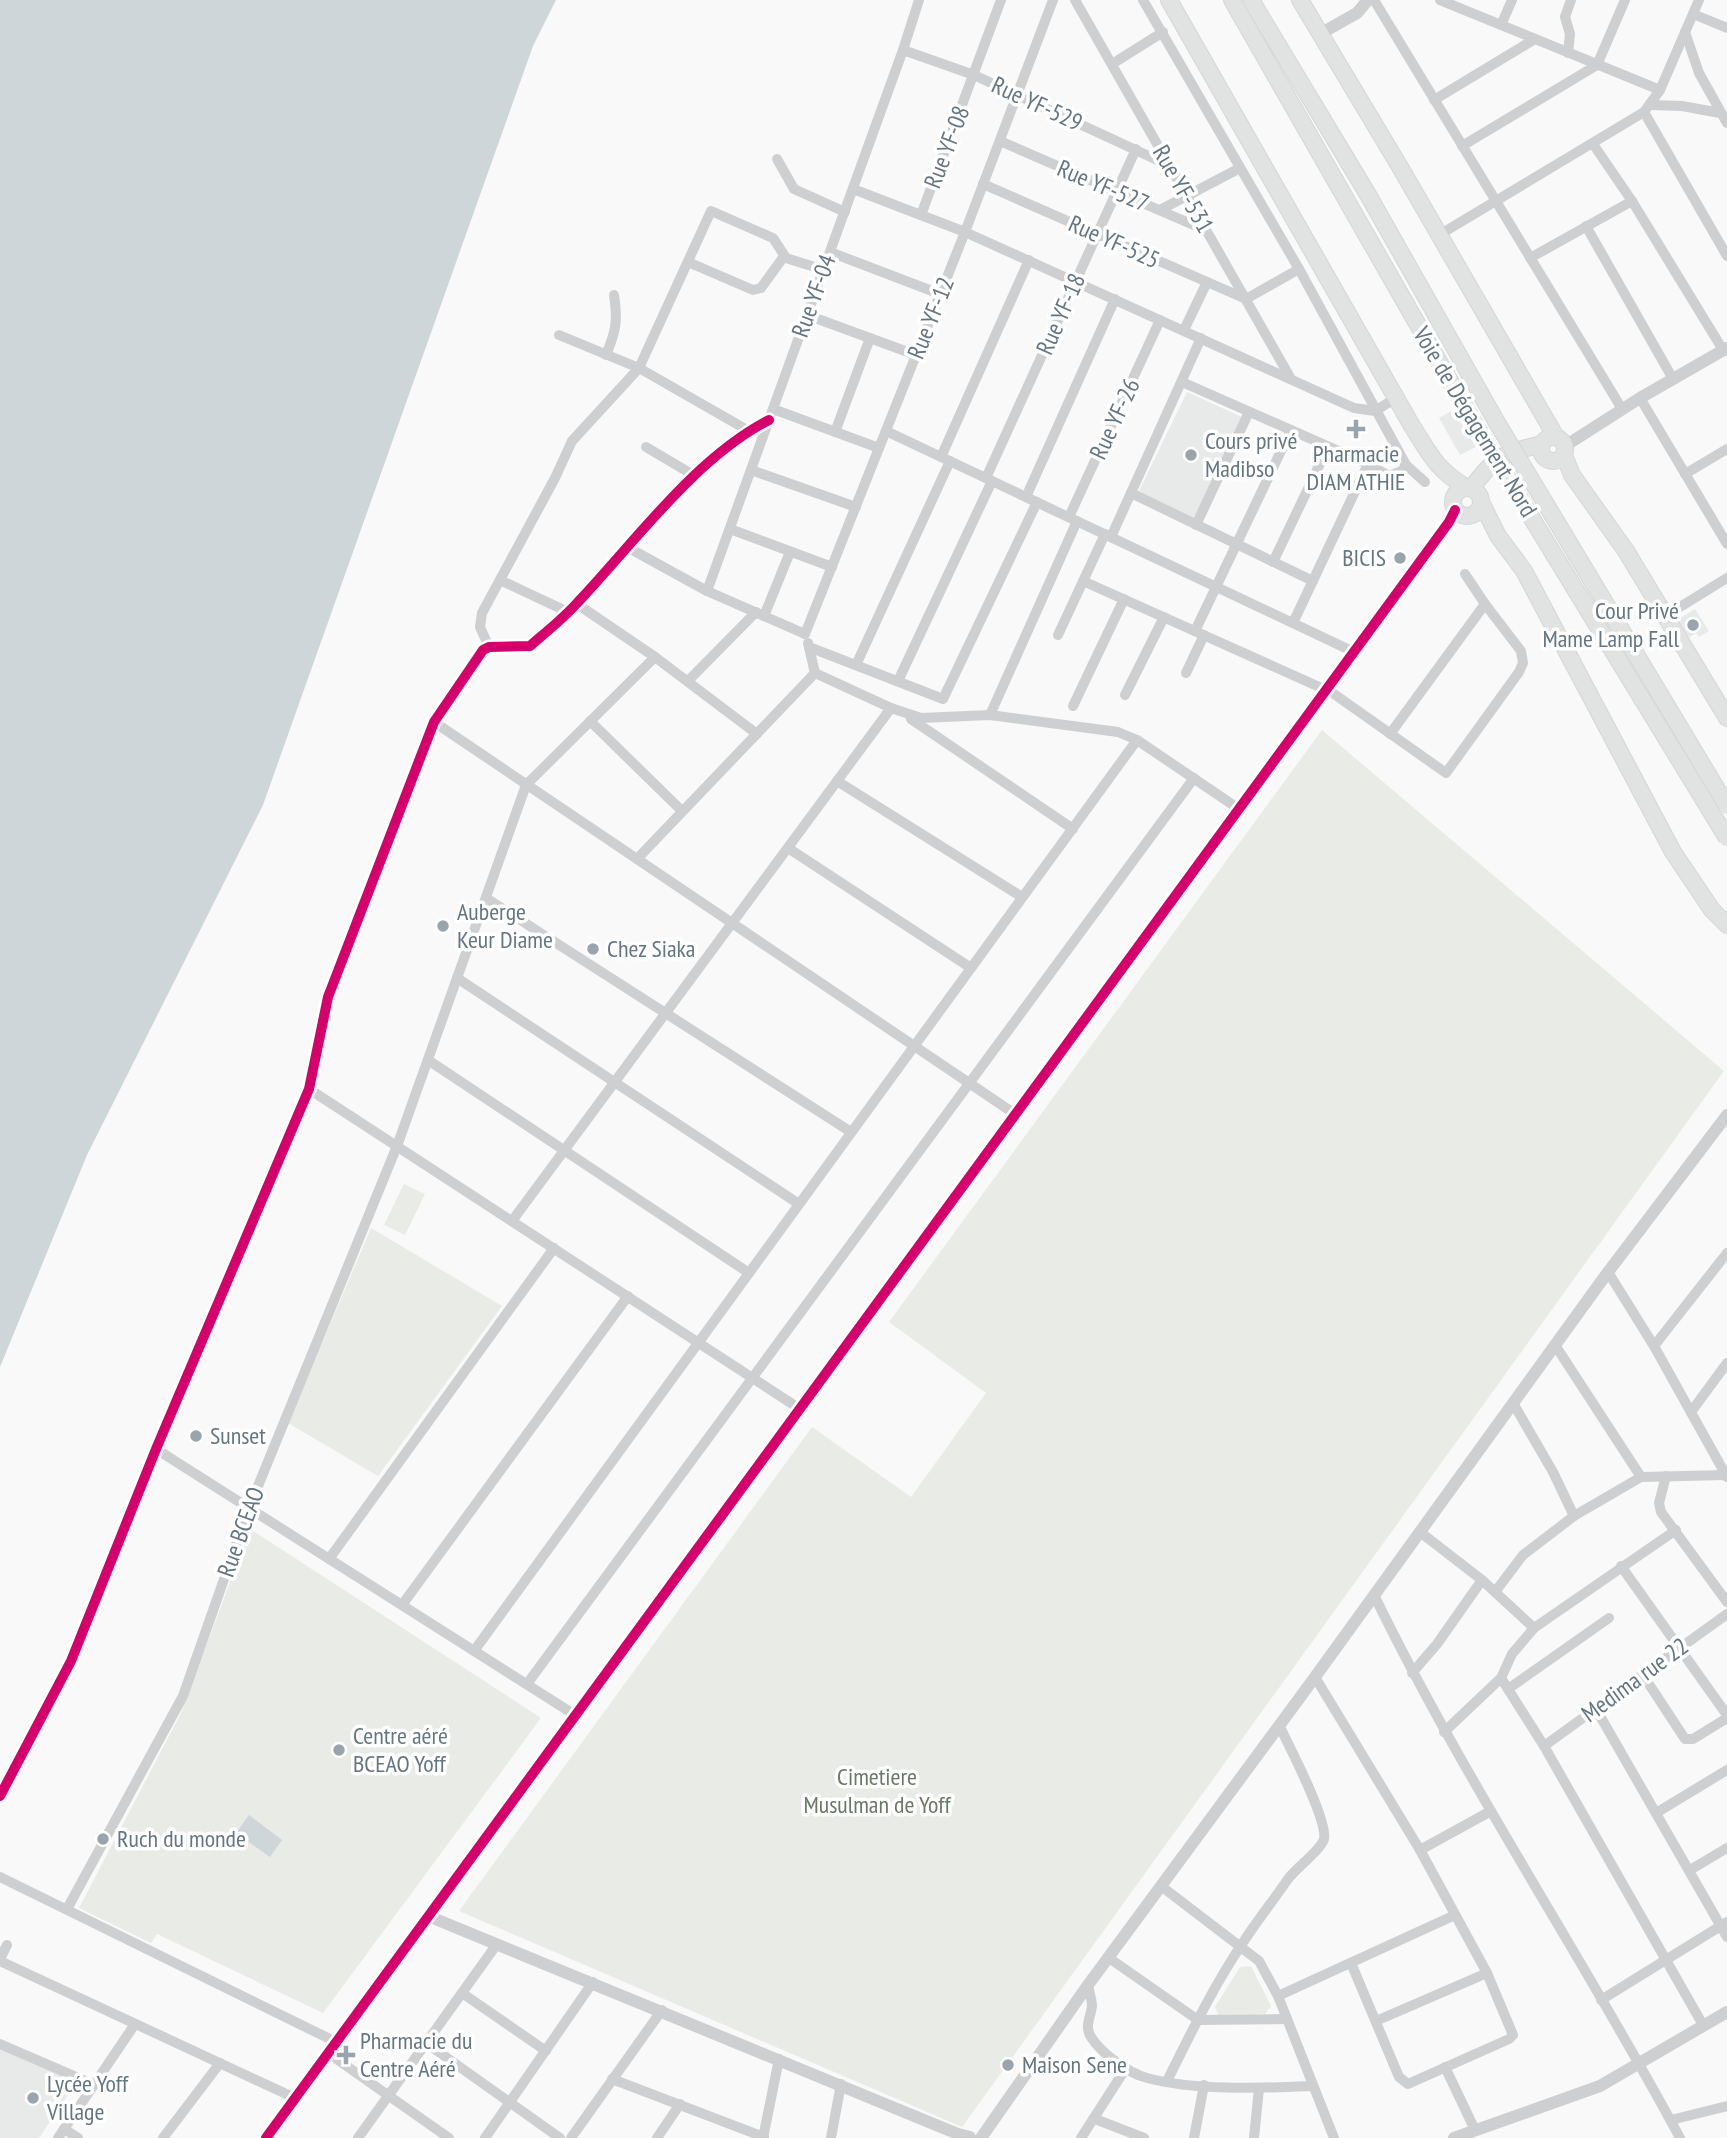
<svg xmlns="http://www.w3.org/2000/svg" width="1727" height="2138" font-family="'PT Sans Narrow',sans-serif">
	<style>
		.built { fill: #e8e9e9 }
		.green { fill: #e8ebe6 }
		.water { fill: #ced6d9 }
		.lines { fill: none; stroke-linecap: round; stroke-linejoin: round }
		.primary-casing { stroke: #d5d6d7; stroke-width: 18 }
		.trunk-casing { stroke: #d5d6d6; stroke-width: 18 }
		.minor { stroke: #cecfd0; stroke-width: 10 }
		.tertiary { stroke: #cecfd0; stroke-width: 12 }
		.primary { stroke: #e1e2e2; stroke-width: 16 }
		.trunk { stroke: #e1e2e2; stroke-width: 16 }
		.trunk-bridge-casing { stroke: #d5d6d6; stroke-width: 18; stroke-linecap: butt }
		.trunk-bridge { stroke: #e1e2e2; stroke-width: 16 }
		.cycleway-casing { stroke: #fff; stroke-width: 15 }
		.cycleway { stroke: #d6006c; stroke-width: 10 }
		.poi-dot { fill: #99a4ac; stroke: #fff; stroke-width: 2.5 }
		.labels { text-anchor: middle; stroke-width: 7; stroke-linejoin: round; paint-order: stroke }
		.street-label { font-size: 24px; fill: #657683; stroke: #fff }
		.poi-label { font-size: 24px; fill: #657683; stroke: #fff; text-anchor: start }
		.park-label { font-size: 24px; fill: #687a64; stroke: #fff }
	</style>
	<rect width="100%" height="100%" fill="#f9f9f9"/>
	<g class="built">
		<polygon points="1187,392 1244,418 1194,521 1138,493"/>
		<polygon points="1453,410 1476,447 1460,455 1439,418"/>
		<polygon points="1695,609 1709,631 1699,637 1696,633 1690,637 1686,636 1677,620"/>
		<polygon points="0,2049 77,2082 39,2138 0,2138"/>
	</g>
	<g class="green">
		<polygon points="1322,730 1724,1071 962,2127 459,1911 812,1427 911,1497 986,1393 889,1322"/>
		<polygon points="404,1184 425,1194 405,1235 384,1225"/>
		<polygon points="371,1228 502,1306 378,1476 288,1423"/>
		<polygon points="250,1529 541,1718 323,2013 157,1934 151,1943 79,1908 181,1713"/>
		<polygon points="1251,1966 1271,2006 1265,2014 1218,2015 1215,2007 1240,1967"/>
	</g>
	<g class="water">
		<polygon points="0,0 556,0 533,46 263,805 87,1155 0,1367"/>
		<polygon points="249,1815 282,1840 270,1857 236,1833"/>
	</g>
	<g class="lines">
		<g class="primary-casing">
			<g id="primary">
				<path d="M 1169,0 L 1412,426 C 1431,456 1436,469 1467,488"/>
				<polyline points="1300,0 1400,167 1556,437"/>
				<circle cx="1553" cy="449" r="12"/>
				<polyline points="1564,455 1572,475 1626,551 1727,718"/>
				<circle cx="1467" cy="502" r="14"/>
				<path d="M 1472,488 C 1494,456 1505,453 1542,444"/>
				<polyline points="1482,504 1498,536 1524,571 1673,852 1712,910 1727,925"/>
			</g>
		</g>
		<g class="trunk-casing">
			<g id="trunk">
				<polyline points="1232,0 1478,430"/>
				<polyline points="1251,0 1367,193 1496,421"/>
			</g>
		</g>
		<g class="minor">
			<polyline points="1075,0 1291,379"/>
			<polyline points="1143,0 1299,269 1406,465"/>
			<polyline points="1374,0 1622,409"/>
			<polyline points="1440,0 1660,90"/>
			<polyline points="1693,14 1727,28"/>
			<polyline points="1501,25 1512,0"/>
			<polyline points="1685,32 1699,73 1727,123"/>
			<polyline points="903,50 974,75 1168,165"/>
			<polyline points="1568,53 1570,34 1565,17 1571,0"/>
			<polyline points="1112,64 1163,32"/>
			<polyline points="1434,100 1535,39"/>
			<polyline points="1651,105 1682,106 1720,113"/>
			<polyline points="1644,112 1727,256"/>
			<polyline points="1000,141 1205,230"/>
			<polyline points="1593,144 1632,201 1723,350"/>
			<polyline points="1462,146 1597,65 1625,0"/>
			<polyline points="777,159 794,189 845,212"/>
			<polyline points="983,184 1246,299 1299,269"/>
			<polyline points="853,189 965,232 1354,408 1375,411 1396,398"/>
			<polyline points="1160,210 1240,168"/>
			<polyline points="921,215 1001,0"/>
			<polyline points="1586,226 1673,379"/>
			<polyline points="1439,235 1644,112 1660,90 1699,0"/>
			<polyline points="830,252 940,294"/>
			<polyline points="1530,258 1632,201"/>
			<polyline points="688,262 753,290 761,288 782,259 786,258 824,270"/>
			<polyline points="807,315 916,355"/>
			<polyline points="1184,330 1207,282"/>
			<polyline points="559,335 639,368 749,431"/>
			<path d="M 606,355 C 616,331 618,321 614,295"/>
			<polyline points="1182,382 1368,464 1389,476 1402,471 1406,465 1425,482"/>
			<polyline points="1640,398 1727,544"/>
			<polyline points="773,409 879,448"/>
			<polyline points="886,431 1354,652"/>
			<polyline points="835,432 870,338"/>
			<polyline points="646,447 695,476"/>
			<polyline points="941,457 1029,260"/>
			<polyline points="751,470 856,507"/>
			<polyline points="1685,474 1727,449"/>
			<polyline points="986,478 1136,149"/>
			<polyline points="1131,493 1313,581"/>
			<polyline points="1026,497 1115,299"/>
			<polyline points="1069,517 1160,320"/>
			<polyline points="1196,525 1249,412"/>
			<polyline points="730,529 832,567"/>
			<polyline points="1111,537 1201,338"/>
			<polyline points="627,547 707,591 805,634"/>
			<polyline points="1273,562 1328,447"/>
			<polyline points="500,580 568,612"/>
			<polyline points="1083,581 1326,690"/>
			<polyline points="707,591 903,50 919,0"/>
			<polyline points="577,604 655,657 757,734"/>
			<polyline points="1667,615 1727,578"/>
			<polyline points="764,616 790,552"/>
			<polyline points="1293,623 1368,464"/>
			<polyline points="1195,631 1291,430"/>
			<polyline points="805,634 965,232 1053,0"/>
			<polyline points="1058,635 1105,534"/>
			<polyline points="808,643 815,673"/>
			<polyline points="489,647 480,627 482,613 555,478 572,441 639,368 711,211 773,238 786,258"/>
			<polyline points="809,647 943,699 1037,502"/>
			<polyline points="856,665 950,461"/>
			<polyline points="815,673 891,708 921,718 990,715 1118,732 1137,740 1239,809"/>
			<polyline points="1186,673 1204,635"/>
			<polyline points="688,681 756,612"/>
			<polyline points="898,681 992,481"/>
			<polyline points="1327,689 1446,773 1519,672 1523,663 1521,651 1485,604 1465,574"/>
			<polyline points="1125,695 1164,617"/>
			<polyline points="1073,706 1124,599"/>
			<polyline points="990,715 1077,521"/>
			<polyline points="911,719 1073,829"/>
			<polyline points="590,721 682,811"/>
			<polyline points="434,722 1015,1114"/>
			<polyline points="1390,734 1485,604"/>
			<polyline points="837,781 1022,897"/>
			<polyline points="788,848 971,968"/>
			<polyline points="637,859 815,673"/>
			<polyline points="486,898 851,1132"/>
			<polyline points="457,978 799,1204"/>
			<polyline points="428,1060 749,1273"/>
			<polyline points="309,1089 800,1409"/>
			<polyline points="512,1221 891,708"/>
			<polyline points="1608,1272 1654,1346 1727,1477"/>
			<polyline points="1555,1345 1641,1477"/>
			<polyline points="1654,1346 1727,1253"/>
			<polyline points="1513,1403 1553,1472 1574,1516"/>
			<polyline points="1691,1412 1727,1363"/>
			<polyline points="156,1449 575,1715"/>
			<polyline points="1666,1476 1659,1503 1661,1512 1727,1602"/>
			<polyline points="1420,1532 1482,1580 1534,1628"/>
			<polyline points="329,1559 554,1248"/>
			<polyline points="1621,1566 1727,1715"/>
			<polyline points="1495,1592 1523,1555 1574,1516 1641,1477 1726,1475"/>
			<path d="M 1374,1595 C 1465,1782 1582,1955 1680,2138"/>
			<polyline points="402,1605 628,1296"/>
			<polyline points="474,1651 1137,740"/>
			<polyline points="1412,1673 1437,1644 1482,1580"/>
			<polyline points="1643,1675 1685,1739 1693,1739 1727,1718"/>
			<polyline points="1315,1677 1420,1850 1487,1973 1513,2035 1509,2039 1408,2084 1399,2077 1351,1963"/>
			<polyline points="1501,1678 1544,1746 1703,2025"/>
			<polyline points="527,1684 1194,778"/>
			<polyline points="1508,1689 1609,1618"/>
			<polyline points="1596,1709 1727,1937"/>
			<polyline points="1444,1732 1501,1678 1512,1654 1534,1628 1676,1530"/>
			<polyline points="1544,1746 1727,1614"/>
			<path d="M 0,1796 L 71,1661 L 156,1449 L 309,1089 L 328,997 L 434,722 L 483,650 L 489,647 L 530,646 C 546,632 564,618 578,602 C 635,542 695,458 769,420"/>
			<polyline points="1656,1813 1727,1770"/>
			<polyline points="1420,1850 1491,1811"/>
			<polyline points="1690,1870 1727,1848"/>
			<polyline points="0,1877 336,2042"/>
			<polyline points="1161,1886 1259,1961 1278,1996 1334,2138"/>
			<polyline points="67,1909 183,1696 249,1508 397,1146 526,785 655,657"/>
			<polyline points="1109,1958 1198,2020 1287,2019"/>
			<polyline points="0,1959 7,1945"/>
			<polyline points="0,1961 295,2098"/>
			<path d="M 1088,1985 C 1089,1992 1092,1999 1092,2006 C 1091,2017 1084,2026 1091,2037 C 1101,2053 1128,2073 1147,2078 C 1197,2091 1260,2088 1313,2086"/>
			<polyline points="462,1993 546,2051"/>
			<polyline points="1278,1996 1455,1915"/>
			<polyline points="1601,2000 1727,1922"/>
			<polyline points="1376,2021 1487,1973"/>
			<polyline points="426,2043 560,2138"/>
			<polyline points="0,2044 95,2085"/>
			<polyline points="328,2053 449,2138"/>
			<polyline points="1445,2067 1475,2130"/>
			<polyline points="612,2079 764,2137"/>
			<path d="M 1167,2081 C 1190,2035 1213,1987 1242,1944 C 1256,1922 1273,1901 1288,1879 C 1296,1868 1321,1850 1324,1839 C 1328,1820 1289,1746 1279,1725"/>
			<polyline points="1095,2119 1144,2138"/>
			<polyline points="1671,2120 1727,2106"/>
			<polyline points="64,2129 78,2138"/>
			<polyline points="58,2138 135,2024"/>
			<polyline points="163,2138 220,2063"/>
			<polyline points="358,2138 497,1944"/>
			<polyline points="485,2138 593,1982"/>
			<polyline points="571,2138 662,2010"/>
			<polyline points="657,2138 680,2104"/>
			<polyline points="763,2138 779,2059"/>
			<polyline points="831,2138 841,2084"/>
			<polyline points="1081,2138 1126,2068"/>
			<polyline points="1194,2138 1204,2085"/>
			<polyline points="1254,2138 1259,2088"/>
		</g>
		<g class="tertiary">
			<polyline points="1320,34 1357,13 1368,0"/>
			<polyline points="1565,446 1640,398 1727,348"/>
			<polyline points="428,1916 958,2134 970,2137"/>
			<polyline points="266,2138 1449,522 1455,510"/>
			<polyline points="981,2138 1088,1985 1315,1677 1608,1272 1727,1115"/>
			<polyline points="1454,2138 1600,2086 1727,2012"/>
		</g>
		<use href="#primary" class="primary"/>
		<use href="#trunk" class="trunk"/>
		<g class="trunk-bridge-casing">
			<g id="trunk-bridge">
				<polyline points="1496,421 1727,806"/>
				<polyline points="1478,430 1727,838"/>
			</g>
		</g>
		<use href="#trunk-bridge" class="trunk-bridge"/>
		<g class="cycleway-casing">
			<g id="cycleway">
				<path d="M 0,1796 L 71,1661 L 156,1449 L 309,1089 L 328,997 L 434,722 L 483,650 L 489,647 L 530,646 C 546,632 564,618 578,602 C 635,542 695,458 769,420"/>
				<polyline points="266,2138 1449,522 1455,510"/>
			</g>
		</g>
		<use href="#cycleway" class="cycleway"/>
	</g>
	<g class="poi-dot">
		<path d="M1352.5 418.5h7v7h7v7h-7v7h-7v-7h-7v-7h7z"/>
		<circle cx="1191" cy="455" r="7"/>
		<circle cx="1400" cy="558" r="7"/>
		<circle cx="1693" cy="625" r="7"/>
		<circle cx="443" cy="926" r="7"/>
		<circle cx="593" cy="949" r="7"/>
		<circle cx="196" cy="1436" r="7"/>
		<circle cx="339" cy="1750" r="7"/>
		<circle cx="103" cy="1839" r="7"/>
		<path d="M342.5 2044.5h7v7h7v7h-7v7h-7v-7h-7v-7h7z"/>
		<circle cx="1008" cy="2065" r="7"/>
		<circle cx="33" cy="2098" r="7"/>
	</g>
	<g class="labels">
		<g class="street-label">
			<text transform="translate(1037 104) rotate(25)" y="8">Rue YF-529</text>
			<text transform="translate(947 147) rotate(-69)" y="8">Rue YF-08</text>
			<text transform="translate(1103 186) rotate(23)" y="8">Rue YF-527</text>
			<text transform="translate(1183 189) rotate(60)" y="8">Rue YF-531</text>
			<text transform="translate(1114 242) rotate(24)" y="8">Rue YF-525</text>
			<text transform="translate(814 296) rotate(-70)" y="8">Rue YF-04</text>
			<text transform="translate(1061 314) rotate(-66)" y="8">Rue YF-18</text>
			<text transform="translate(931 318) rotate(-68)" y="8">Rue YF-12</text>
			<text transform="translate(1115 419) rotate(-65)" y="8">Rue YF-26</text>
			<text transform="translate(1475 422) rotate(59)" y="8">Voie de Dégagement Nord</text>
			<text transform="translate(241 1532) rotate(-70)" y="8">Rue BCEAO</text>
			<text transform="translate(1635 1680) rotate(-36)" y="8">Medima rue 22</text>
		</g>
		<g class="poi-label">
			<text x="1205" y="449">Cours privé<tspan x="1205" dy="28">Madibso</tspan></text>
			<text x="1356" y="462" text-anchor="middle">Pharmacie<tspan x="1356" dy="28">DIAM ATHIE</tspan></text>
			<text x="1386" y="566" text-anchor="end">BICIS</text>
			<text x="1679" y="619" text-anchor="end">Cour Privé<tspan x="1679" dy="28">Mame Lamp Fall</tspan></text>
			<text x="457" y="920">Auberge<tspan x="457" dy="28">Keur Diame</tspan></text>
			<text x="607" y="957">Chez Siaka</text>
			<text x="210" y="1444">Sunset</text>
			<text x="353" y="1744">Centre aéré<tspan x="353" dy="28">BCEAO Yoff</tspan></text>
			<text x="117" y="1847">Ruch du monde</text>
			<text x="360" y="2049">Pharmacie du<tspan x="360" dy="28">Centre Aéré</tspan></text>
			<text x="1022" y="2073">Maison Sene</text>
			<text x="47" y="2092">Lycée Yoff<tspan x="47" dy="28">Village</tspan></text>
		</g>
		<g class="park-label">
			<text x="877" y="1785">Cimetiere<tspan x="877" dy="28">Musulman de Yoff</tspan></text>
		</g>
	</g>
</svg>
